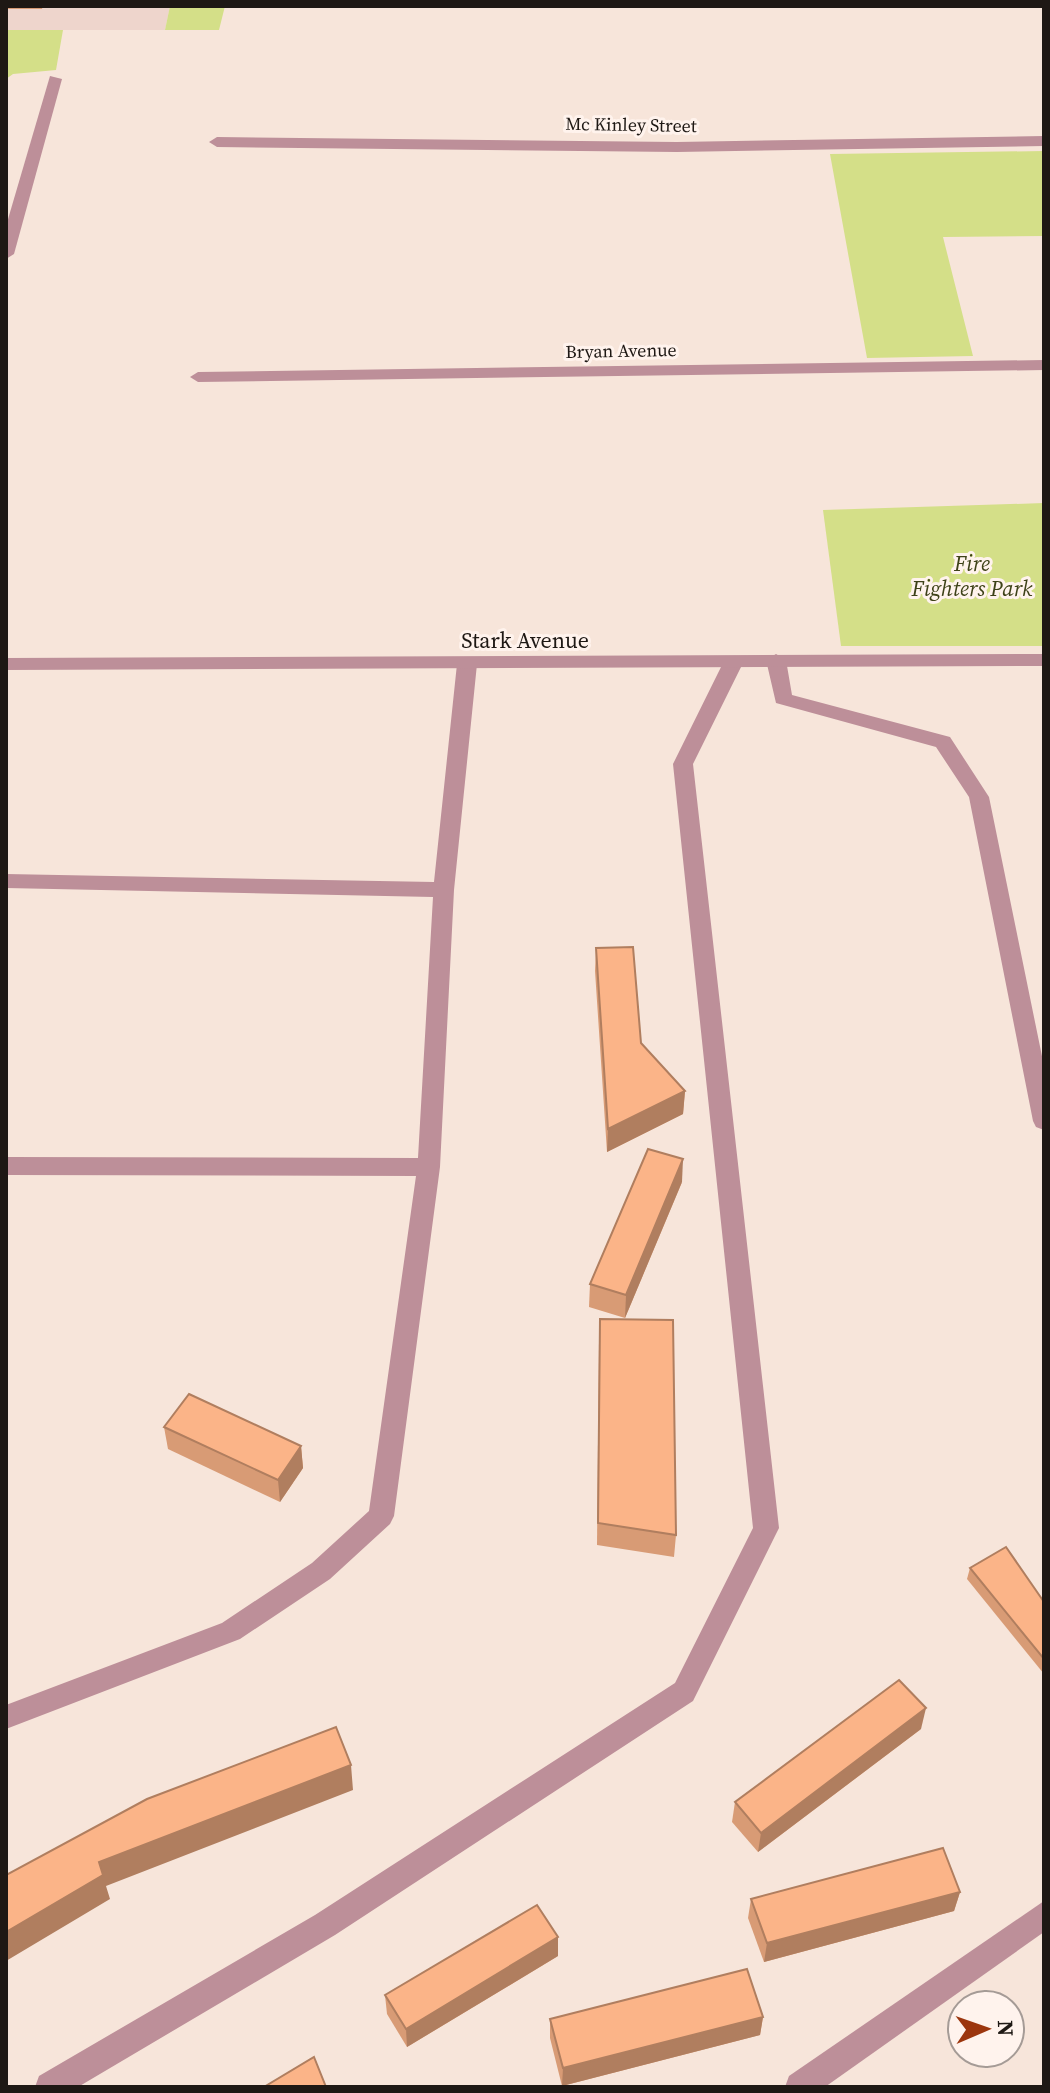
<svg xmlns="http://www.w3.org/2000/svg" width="1050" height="2093" font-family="'Source Serif 4',serif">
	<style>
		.industrial { fill: #eed5cc }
		.green { fill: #d4df88 }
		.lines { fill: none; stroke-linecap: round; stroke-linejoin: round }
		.service { fill: #bd8f99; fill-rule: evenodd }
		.minor { fill: #bd8f99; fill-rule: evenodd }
		.wall { fill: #d89b75 }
		.shaded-wall { fill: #b07e5f }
		.building { fill: #fbb488; stroke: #b07e5f; stroke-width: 2 }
		.labels { text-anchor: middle; stroke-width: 6; stroke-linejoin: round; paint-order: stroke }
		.far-street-label { font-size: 18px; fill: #1e1814; stroke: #fff3ed }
		.park-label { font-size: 22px; font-style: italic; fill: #3e4218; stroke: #fff3ed }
		.street-label { font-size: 22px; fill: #1e1814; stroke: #fff3ed }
	</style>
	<rect width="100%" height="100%" fill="#f7e5da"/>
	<polygon class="industrial" points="6,6 170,6 165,30 6,30"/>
	<g class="green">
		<polygon points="170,6 225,6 219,30 165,30"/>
		<polygon points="6,30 63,30 56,70 13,74 6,79"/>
		<polygon points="1044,151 1044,236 943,237 973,356 867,358 830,154"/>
		<polygon points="1044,503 1044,646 841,646 823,510"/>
	</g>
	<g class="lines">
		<g class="service">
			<polygon points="50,76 62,79 14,254 6,259 6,226"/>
			<polygon points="776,654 786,660 792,695 950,737 989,797 1044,1066 1044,1130 1036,1127 1033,1121 969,797 936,747 776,703 766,660"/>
			<polygon points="733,657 743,663 693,764 779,1528 775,1536 693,1701 335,1935 78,2087 35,2087 39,2076 315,1915 675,1683 753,1528 673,764 723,663"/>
			<polygon points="467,658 477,664 454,890 440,1167 394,1516 390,1524 330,1579 240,1639 6,1729 6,1705 222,1623 312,1563 369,1511 416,1176 6,1175 6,1157 418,1158 433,897 6,888 6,874 434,882 457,664"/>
			<polygon points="1044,1901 1044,1932 825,2087 785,2087 789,2076"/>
		</g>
		<g class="minor">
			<polygon points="1044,136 1044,146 677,152 217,147 209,142 217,137 677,142"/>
			<polygon points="1044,360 1044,370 198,382 190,377 198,372"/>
			<polygon points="1044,654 1044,666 6,670 6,658"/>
		</g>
	</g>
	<g class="wall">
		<polygon points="6,6 43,6 42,9 6,9"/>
		<polygon points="596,948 641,1043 685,1091 683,1114 607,1152 595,971"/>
		<polygon points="682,1182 625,1318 589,1307 590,1284"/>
		<polygon points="599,1341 676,1535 674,1557 597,1545"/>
		<polygon points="164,1427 301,1446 303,1468 280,1502 168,1449"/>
		<polygon points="970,1568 1044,1602 1044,1674 967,1579"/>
		<polygon points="921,1729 758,1852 732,1822 735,1802"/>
		<polygon points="960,1892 954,1911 764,1962 748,1918 751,1899"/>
		<polygon points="558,1956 407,2047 387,2014 385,1995"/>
		<polygon points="763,2017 760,2035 562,2086 550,2038 550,2019"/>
	</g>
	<g class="shaded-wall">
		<polygon points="685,1091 683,1114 607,1152 608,1129"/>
		<polygon points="683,1159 682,1182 625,1318 626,1295"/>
		<polygon points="301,1446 303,1468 280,1502 278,1480"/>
		<polygon points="926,1708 921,1729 758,1852 761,1833"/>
		<polygon points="351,1765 353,1790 106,1886 110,1899 6,1961 6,1932 99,1862"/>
		<polygon points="960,1892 954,1911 764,1962 767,1943"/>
		<polygon points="558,1937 558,1956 407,2047 406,2029"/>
		<polygon points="763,2017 760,2035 562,2086 563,2068"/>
	</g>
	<g class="building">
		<polygon points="633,947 641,1043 685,1091 608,1129 596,948"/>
		<polygon points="648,1149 683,1159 626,1295 590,1284"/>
		<polygon points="600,1319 673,1320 676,1535 598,1523"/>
		<polygon points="189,1394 301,1446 278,1480 164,1427"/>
		<polygon points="1006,1547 1044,1602 1044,1659 970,1568"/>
		<polygon points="899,1680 926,1708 761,1833 735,1802"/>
		<polygon points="336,1727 351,1765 99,1862 103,1875 6,1932 6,1875 147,1799"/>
		<polygon points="943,1848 960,1892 767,1943 751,1899"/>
		<polygon points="537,1905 558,1937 406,2029 385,1995"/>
		<polygon points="747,1969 763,2017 563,2068 550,2019"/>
		<polygon points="314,2057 326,2087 264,2087"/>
	</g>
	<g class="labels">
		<g class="far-street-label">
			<text transform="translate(631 125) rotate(1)" y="6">Mc Kinley Street</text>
			<text transform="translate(621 351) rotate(-1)" y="6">Bryan Avenue</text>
		</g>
		<g class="park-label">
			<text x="972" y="571">Fire<tspan x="972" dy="25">Fighters Park</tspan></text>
		</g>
		<g class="street-label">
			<text x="525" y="648">Stark Avenue</text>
		</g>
	</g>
	<rect width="1050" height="2093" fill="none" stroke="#1e1814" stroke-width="16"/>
	<g transform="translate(986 2029) rotate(88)"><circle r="38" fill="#fff3ed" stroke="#a59b96" stroke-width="2"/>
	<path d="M0-6L14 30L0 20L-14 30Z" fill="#9c360e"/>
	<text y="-12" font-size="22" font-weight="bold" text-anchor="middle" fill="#1e1814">N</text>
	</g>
</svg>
